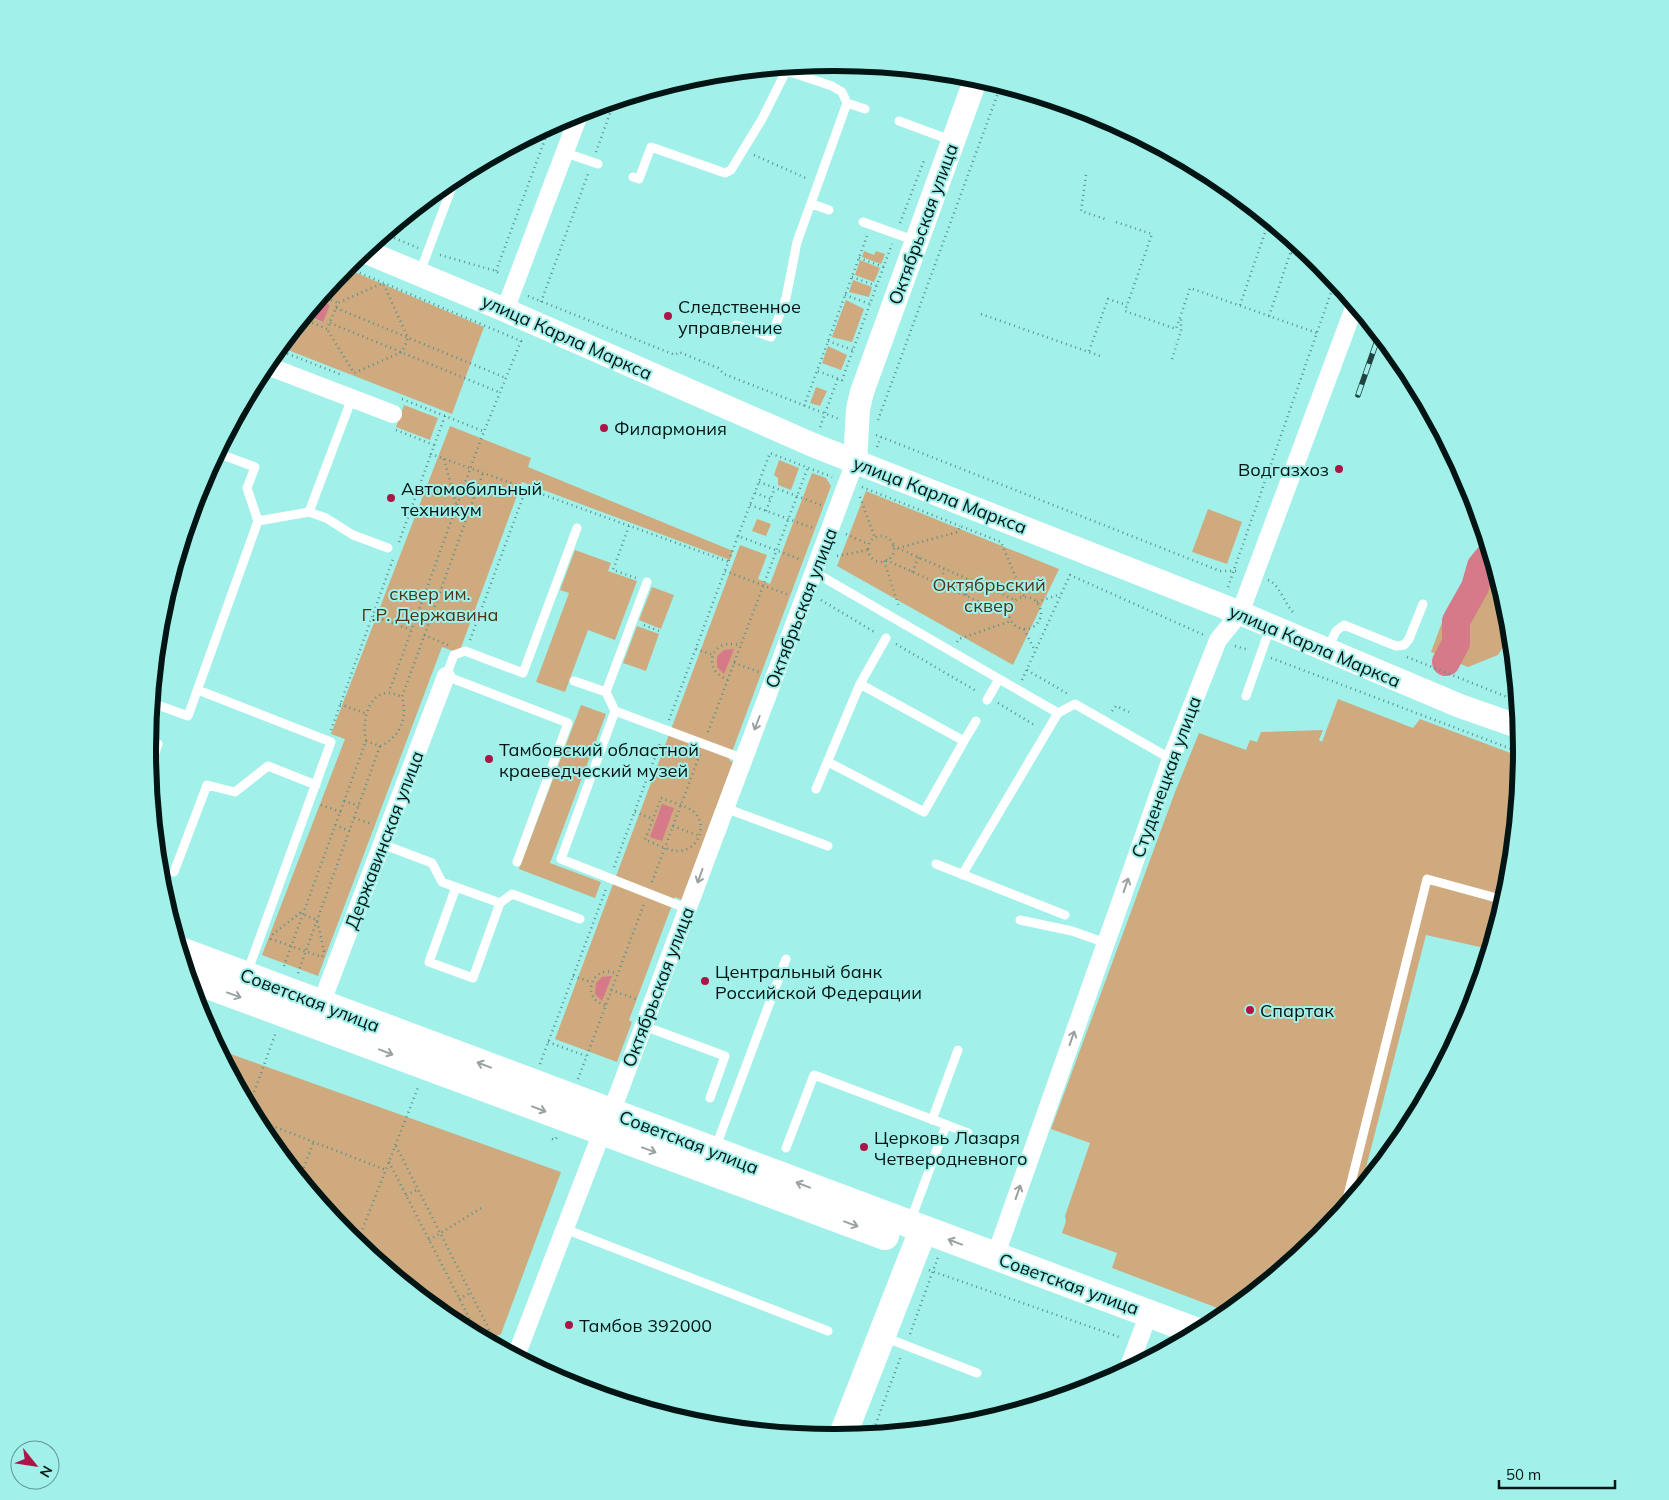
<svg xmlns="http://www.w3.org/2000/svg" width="1669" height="1500" font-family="Mulish,sans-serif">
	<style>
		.green { fill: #cfaa7f }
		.water { fill: #d67989 }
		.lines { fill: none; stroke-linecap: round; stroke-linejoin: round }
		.river { stroke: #d67989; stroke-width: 28 }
		.path { stroke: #598f8b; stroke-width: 2.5; stroke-dasharray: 1 4; stroke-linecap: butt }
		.service { stroke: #fff; stroke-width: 9 }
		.minor { stroke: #fff; stroke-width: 18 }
		.secondary { stroke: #fff; stroke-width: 24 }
		.primary { stroke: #fff; stroke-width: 28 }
		.rail-casing { stroke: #214340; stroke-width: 5.5 }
		.rail { stroke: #a1f0ea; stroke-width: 4; stroke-dasharray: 11; stroke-linecap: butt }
		.oneway { stroke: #99a1a1 }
		.poi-dot { fill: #ab1646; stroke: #a1f0ea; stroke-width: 2 }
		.labels { text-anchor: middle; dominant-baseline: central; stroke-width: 4; stroke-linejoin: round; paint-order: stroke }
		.street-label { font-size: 18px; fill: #001514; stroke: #a1f0ea }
		.poi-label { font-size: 18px; fill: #001514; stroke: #a1f0ea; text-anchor: start }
		.park-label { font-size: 18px; fill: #4f3616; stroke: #a1f0ea }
		.rim { fill: none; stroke: #001514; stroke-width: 6 }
	</style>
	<rect width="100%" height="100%" fill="#a1f0ea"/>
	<!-- green -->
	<path class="green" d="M864 251 874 255 876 251 885 254 881 264 862 257Z
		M860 260 880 268 874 282 855 275Z
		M345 268 484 327 452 414 280 347 306 315 322 322 330 305 319 300Z
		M853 280 872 287 869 297 849 292Z
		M846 300 864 309 852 342 832 337Z
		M828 346 847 355 841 370 822 363Z
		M816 387 827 391 820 406 810 403Z
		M404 405 438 418 430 440 396 427Z
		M450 426 531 458 528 467 733 551 730 560 522 482 459 653 442 647 318 976 262 955 345 739 331 734Z
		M779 460 799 468 791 490 778 485V478L774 475Z
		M812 473 826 478 831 486 729 760 733 762 682 900 675 897 629 1020 632 1022 617 1062 555 1039 740 545 767 555 758 579 770 584Z
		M866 491 1059 569 1013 665 837 566Z
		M1208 509 1242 522 1227 564 1192 552Z
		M757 519 771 524 766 536 752 531Z
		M1486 542 1509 616 1511 634 1498 655 1468 667 1431 652 1447 609Z
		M575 550 611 563 608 571 637 581 615 640 588 630 565 692 536 682 569 593 560 590Z
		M652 587 674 595 661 629 639 620Z
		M637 626 659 634 646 671 623 663Z
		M1338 699 1413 728 1420 719 1521 757 1509 884 1489 949 1426 935 1361 1187 1320 1236 1228 1312 1112 1268 1117 1253 1062 1233 1066 1221 1065 1216 1090 1143 1051 1129 1175 792 1199 733 1246 750 1250 740 1257 742 1261 732 1323 730 1319 740 1322 742Z
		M581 705 606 714 550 863 601 882 595 898 519 869Z
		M225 1052 561 1172 501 1334 487 1340 452 1321 348 1236 263 1132 223 1057Z"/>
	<!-- water -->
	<path class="water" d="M319 300 330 305 323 322 306 315Z
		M734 649 724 674 717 667V656L724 650Z
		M662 804 674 808 662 841 650 837Z
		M612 976 602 1001 595 994 596 983 602 977Z"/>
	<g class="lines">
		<!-- river -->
		<path class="river" d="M1446 662 1456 643V621L1475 587 1481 566 1490 555"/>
		<!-- path -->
		<path class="path" d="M596 152 614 102
			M754 155 808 179
			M1086 175 1081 211 1108 220
			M1116 222 1152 234 1125 311 1176 329 1190 288 1317 333
			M900 223 925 158
			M385 234 418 248
			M867 236 817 371 842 380 892 244
			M1291 253 1320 264
			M440 255 496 271 500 275
			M859 258 884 267
			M346 267 521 341 481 439 389 692
			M496 271 550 126
			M852 277 877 286
			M845 295 870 304
			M322 296 338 303
			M528 296 675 355 679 352 718 368 724 374 839 419
			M541 302 588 174
			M1240 305 1269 221
			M336 308 506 378
			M981 314 1100 356
			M1269 316 1294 242
			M303 319 327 329 338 303 383 283 408 338 402 352 354 373 327 329
			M330 323 501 393
			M828 341 853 350
			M278 350 342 375
			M1089 351 1108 299 1127 305
			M1172 359 1181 331V317
			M402 399 483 431
			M804 406 817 371
			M445 416 431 454 729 562
			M878 420 1001 85
			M820 427 838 378
			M396 430 434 445
			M876 435 1220 571H1240
			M877 447 881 437
			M444 459 456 504
			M759 482 821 505
			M862 487 960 526
			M755 493 771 499
			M860 497 875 538
			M750 505 813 528
			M766 511 775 488
			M629 526 613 570 636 578
			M846 534 868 544
			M738 536 770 453 832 477
			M868 549a13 13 0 1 1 26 0a13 13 0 1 1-26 0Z
			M399 542 431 454
			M893 546 1015 600
			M898 548 958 532 960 526 1001 542 1024 597
			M837 556 868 550
			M886 560 1009 615
			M884 561 899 607
			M725 571 789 595
			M912 572 919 557
			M1268 580C1281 585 1284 605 1295 614
			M939 583 945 569
			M1228 587 1335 281
			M966 595 972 581
			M1009 613a16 16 0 1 1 32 0a16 16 0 1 1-32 0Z
			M821 600 876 633
			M1037 602 1061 594
			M373 616 411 630
			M644 625 659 631
			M1024 629 1035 651
			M424 635 448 645
			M470 640 526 489
			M957 642 959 639 1011 621
			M896 644 978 692
			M1235 646 1249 650
			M696 649 713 655
			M1407 657 1517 701
			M1271 658 1522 753
			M734 663 759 672
			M1027 670 1068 694
			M728 680C699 669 713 635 741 646
			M1022 680 1070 575 1204 635
			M998 703 1036 726
			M340 704 367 714
			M1112 711 1116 706 1129 712
			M669 720 738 536 802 560
			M331 730 393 559
			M708 732 808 467
			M366 741 380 746C400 738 408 718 402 697L483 473
			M661 798C671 802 685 805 693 811 709 825 698 851 678 851 668 851 655 843 645 840Z
			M344 801 359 806
			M321 805 341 812
			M635 812 653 819
			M354 818 372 824
			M335 825 350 831
			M673 826 697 835
			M614 867 661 741
			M652 882 700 754
			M300 913 317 920 324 951 322 957 271 939 273 934Z
			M284 966 366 741C362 726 366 696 386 693 391 692 397 695 402 697
			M298 973 380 746
			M573 976 591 982
			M611 990 636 999
			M605 1005C579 998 593 962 617 974
			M548 1042 586 1056
			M540 1064 606 889
			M578 1079 644 904
			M249 1106 276 1032
			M257 1120 386 1170
			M552 1139 555 1140 557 1137
			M396 1146 494 1339 490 1342
			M389 1162 478 1335
			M300 1177 314 1141
			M406 1195 417 1190
			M429 1240 483 1207
			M357 1243 419 1085
			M929 1270 1122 1338
			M459 1299 470 1293
			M1214 1316 1220 1319
			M910 1334 938 1257
			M494 1339 497 1346
			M1153 1348 1161 1351
			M872 1434 901 1356"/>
		<!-- service -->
		<path class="service" d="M847 103 865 109
			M899 121 953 141
			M566 153 598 164
			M633 177 639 179 651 147 725 173 731 170 762 119 786 71
			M812 204 829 210
			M863 222 916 241
			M420 272 456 176
			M736 325 771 337 786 298 797 242 847 103 842 92 832 86 778 68
			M352 398 309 512 326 518 353 535 388 548
			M258 521 309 512
			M814 572 1058 713
			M1328 648 1336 631 1344 625 1396 646 1404 645 1409 639 1423 604
			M574 681 606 692 647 582
			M198 690 331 742 247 973
			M606 692 615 711 744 759
			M1246 696 1270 628
			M987 700 999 679
			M152 703 188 716 258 521 247 488 255 467 217 453
			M615 711 561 859 688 909
			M148 740 158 744 149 770
			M964 741 976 721
			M828 762 924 812 964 741 860 684
			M816 789 860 684 886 638
			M725 808 828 846
			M382 844 432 863 442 882 500 903 473 978 429 962 456 887
			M517 862 568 723 446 676 454 655 465 651 523 673 577 528
			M936 864 1065 915
			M174 872 207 785 235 792 268 766 316 785
			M962 875 1058 713 1075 704 1171 759
			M500 903 512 894 580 919
			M1020 920 1072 931 1106 943
			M644 1026 725 1056 710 1098
			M932 1120 958 1050
			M786 1148 814 1075 968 1133
			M715 1149 786 959
			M1345 1207 1427 879 1504 900
			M910 1222 946 1125
			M565 1229 828 1331
			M884 1337 977 1373"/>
		<!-- minor -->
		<path class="minor" d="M505 310 580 112
			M265 365 393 414
			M321 1004 446 676
			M608 1121 855 462
			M995 1257 1171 759 1218 640 1240 613 1355 305
			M516 1356 597 1145
			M1128 1369 1143 1329"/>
		<!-- secondary -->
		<path class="secondary" d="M364 251 505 310 813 445 1240 613 1460 706 1520 727
			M855 462 858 409 862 392 976 78"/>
		<!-- primary -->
		<path class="primary" d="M181 951 1198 1332
			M189 978 885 1236
			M842 1437 923 1230"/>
		<!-- rail casing -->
		<g class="rail-casing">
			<path id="rail" d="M1358 395 1379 335"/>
		</g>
		<!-- rail -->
		<use href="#rail" class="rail"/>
	</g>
	<!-- one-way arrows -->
	<defs><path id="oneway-shaft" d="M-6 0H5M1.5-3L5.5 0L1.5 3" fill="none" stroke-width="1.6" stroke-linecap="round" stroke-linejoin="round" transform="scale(1.25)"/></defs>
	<g class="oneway">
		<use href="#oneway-shaft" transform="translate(757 723) rotate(111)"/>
		<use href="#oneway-shaft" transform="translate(700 876) rotate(110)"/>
		<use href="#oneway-shaft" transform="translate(1126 885) rotate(-71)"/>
		<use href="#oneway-shaft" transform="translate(234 995) rotate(20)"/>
		<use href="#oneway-shaft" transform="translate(1072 1038) rotate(-71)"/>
		<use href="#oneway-shaft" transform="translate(386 1052) rotate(21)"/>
		<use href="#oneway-shaft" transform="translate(484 1065) rotate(-159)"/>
		<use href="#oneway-shaft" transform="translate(539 1109) rotate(21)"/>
		<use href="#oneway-shaft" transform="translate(649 1150) rotate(20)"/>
		<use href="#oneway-shaft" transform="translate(803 1185) rotate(-159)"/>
		<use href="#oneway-shaft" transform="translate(1018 1192) rotate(-71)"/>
		<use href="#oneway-shaft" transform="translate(851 1224) rotate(20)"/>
		<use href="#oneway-shaft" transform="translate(955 1242) rotate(-159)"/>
	</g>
	<!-- markers -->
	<g class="poi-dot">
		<circle cx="668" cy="316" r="5"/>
		<circle cx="604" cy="428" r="5"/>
		<circle cx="1339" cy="469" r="5"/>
		<circle cx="391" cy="498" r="5"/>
		<circle cx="489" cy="759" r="5"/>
		<circle cx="705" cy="981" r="5"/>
		<circle cx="1250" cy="1010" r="5"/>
		<circle cx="864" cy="1147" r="5"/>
		<circle cx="569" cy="1325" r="5"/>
	</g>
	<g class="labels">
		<!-- street labels -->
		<g class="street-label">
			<text transform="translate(923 224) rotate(-70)">Октябрьская улица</text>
			<text transform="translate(567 337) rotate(24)">улица Карла Маркса</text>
			<text transform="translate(940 495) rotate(21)">улица Карла Маркса</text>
			<text transform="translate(801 608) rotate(-69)">Октябрьская улица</text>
			<text transform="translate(1315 646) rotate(23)">улица Карла Маркса</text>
			<text transform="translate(1166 777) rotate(-70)">Студенецкая улица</text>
			<text transform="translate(384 840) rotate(-69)">Державинская улица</text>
			<text transform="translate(658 987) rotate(-69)">Октябрьская улица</text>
			<text transform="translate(310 1000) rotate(21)">Советская улица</text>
			<text transform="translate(689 1142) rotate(21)">Советская улица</text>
			<text transform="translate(1069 1284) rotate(20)">Советская улица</text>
		</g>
		<!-- poi labels -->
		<g class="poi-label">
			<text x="678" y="306">Следственное<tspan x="678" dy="21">управление</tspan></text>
			<text x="614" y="428">Филармония</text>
			<text x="1329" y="469" text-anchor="end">Водгазхоз</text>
			<text x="401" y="488">Автомобильный<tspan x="401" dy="21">техникум</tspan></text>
			<text x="499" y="749">Тамбовский областной<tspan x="499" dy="21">краеведческий музей</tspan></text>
			<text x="715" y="971">Центральный банк<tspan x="715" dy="21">Российской Федерации</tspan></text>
			<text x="1260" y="1010">Спартак</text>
			<text x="874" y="1137">Церковь Лазаря<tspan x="874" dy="21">Четверодневного</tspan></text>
			<text x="579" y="1325">Тамбов 392000</text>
		</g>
		<!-- park labels -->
		<g class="park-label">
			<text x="989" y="584">Октябрьский<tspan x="989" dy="21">сквер</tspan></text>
			<text x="430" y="593">сквер им.<tspan x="430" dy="21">Г.Р. Державина</tspan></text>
		</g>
	</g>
	<!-- crop -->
	<path d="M0 0H1669V1500H0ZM834 71H835A678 678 0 0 1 1513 749V751A678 678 0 0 1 835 1429H834A678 678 0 0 1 156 751V749A678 678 0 0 1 834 71Z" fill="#a1f0ea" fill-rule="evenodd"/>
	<path class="rim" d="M834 71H835A678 678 0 0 1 1513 749V751A678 678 0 0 1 835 1429H834A678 678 0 0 1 156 751V749A678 678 0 0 1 834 71Z"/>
	<!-- north arrow -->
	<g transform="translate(35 1465) rotate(120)"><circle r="24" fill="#a1f0ea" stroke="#619894"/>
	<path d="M0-4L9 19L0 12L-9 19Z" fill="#ab1646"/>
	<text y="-8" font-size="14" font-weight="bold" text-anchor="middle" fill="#001514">N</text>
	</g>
	<!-- scale -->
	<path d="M1499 1480v8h116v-8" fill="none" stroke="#001514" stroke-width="2.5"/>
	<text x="1506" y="1480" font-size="15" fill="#001514" stroke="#a1f0ea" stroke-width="4" paint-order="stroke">50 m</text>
</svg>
